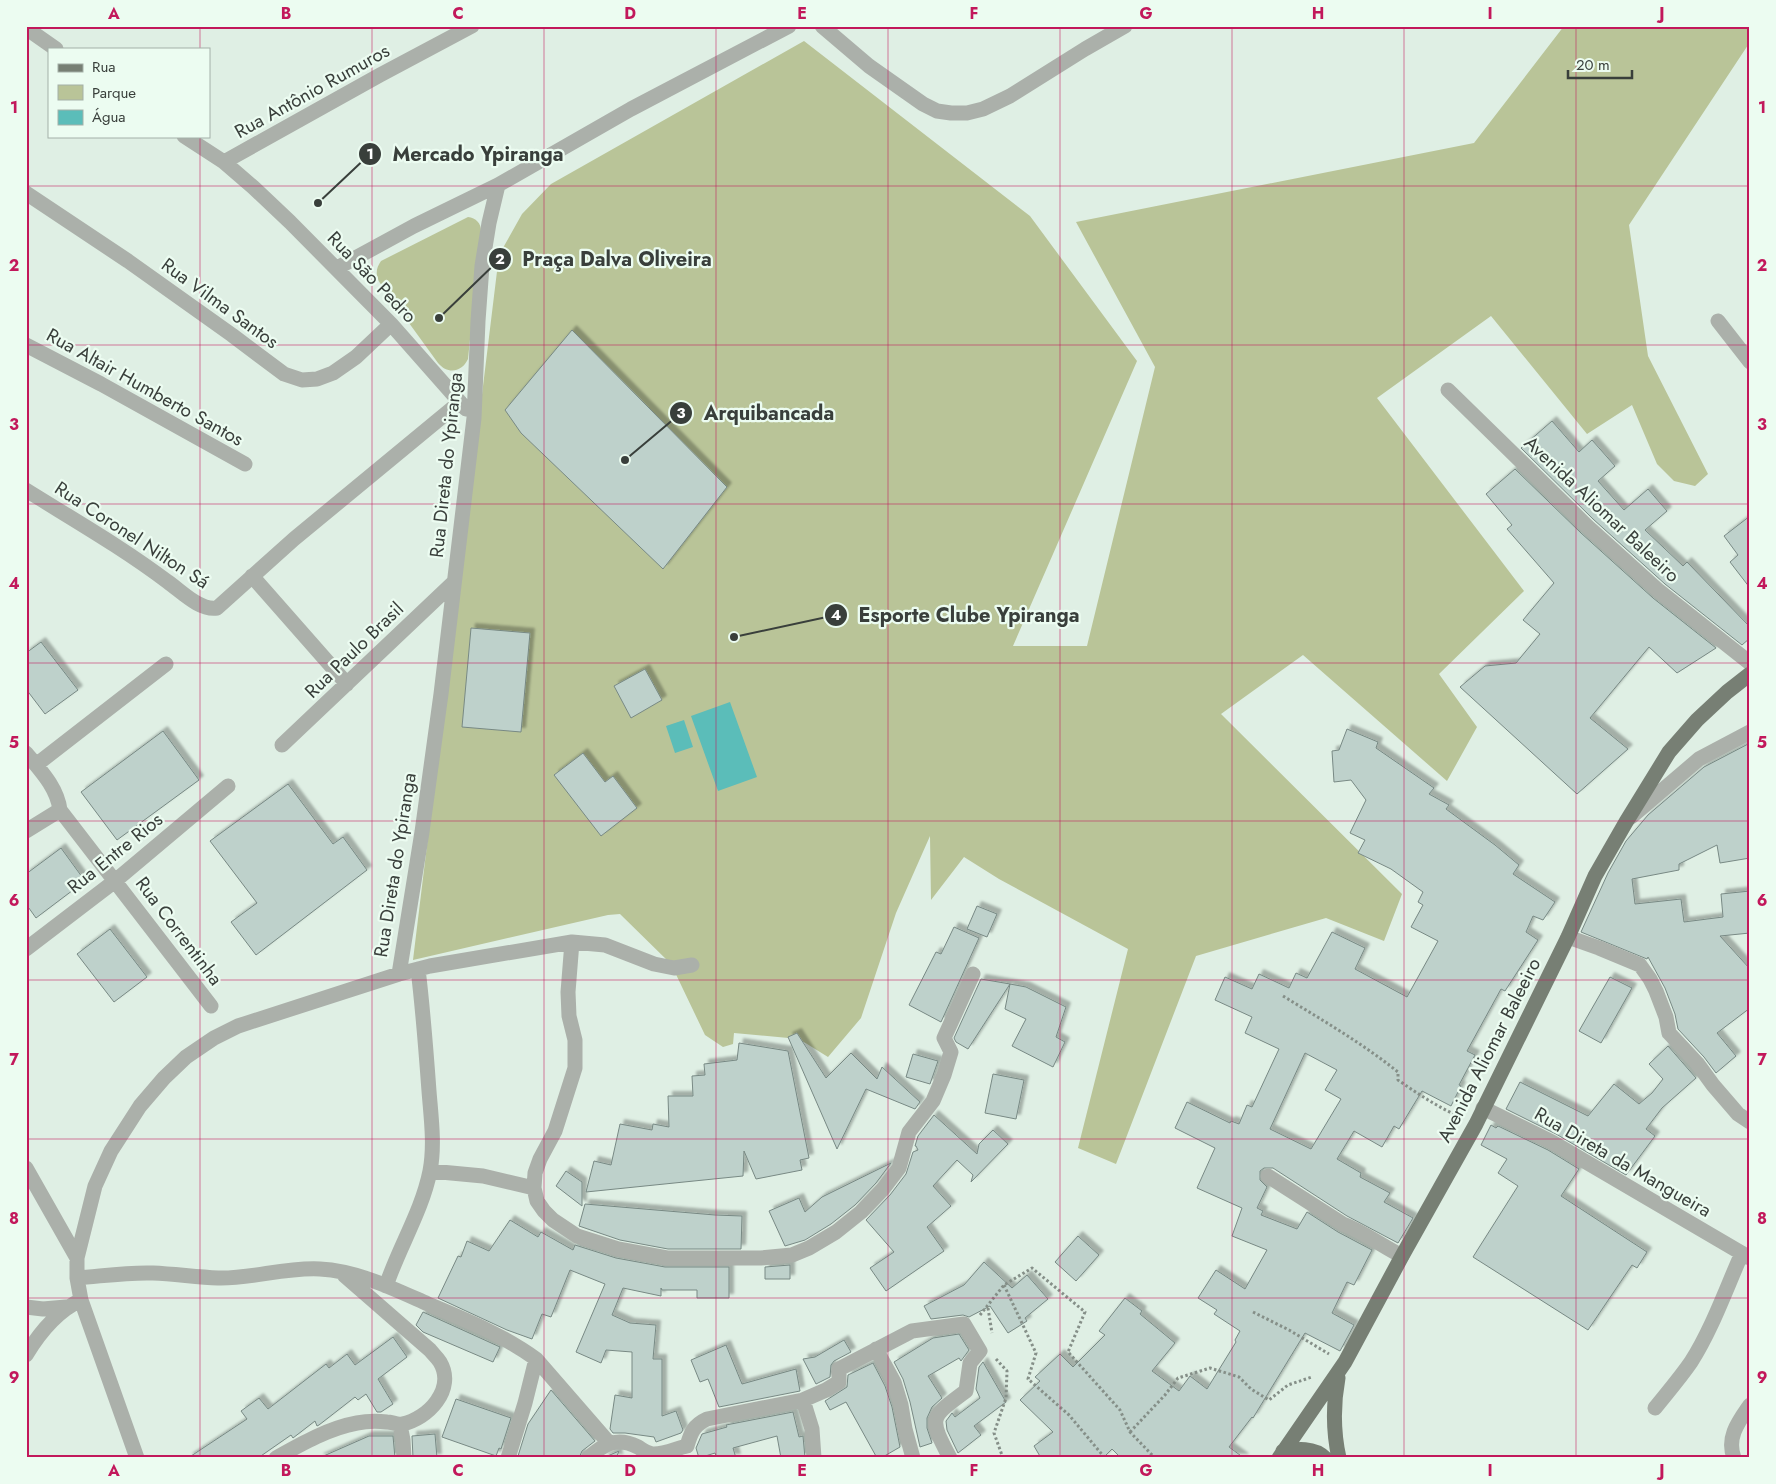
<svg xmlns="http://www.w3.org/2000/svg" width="1776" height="1484" font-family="Jost,sans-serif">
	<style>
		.green { fill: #b9c498 }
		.water { fill: #5bbdb9 }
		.building { fill: #bed1cb; stroke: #788984; fill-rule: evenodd; filter: url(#shadow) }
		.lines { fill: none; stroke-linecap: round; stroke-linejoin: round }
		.path { stroke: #858f88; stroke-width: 3; stroke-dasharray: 2.5 2.5; stroke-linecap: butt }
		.minor { stroke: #abb0aa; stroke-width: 15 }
		.major { stroke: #777f74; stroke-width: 15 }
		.grid { fill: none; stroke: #c2185b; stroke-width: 1; stroke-opacity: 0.55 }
		.labels { text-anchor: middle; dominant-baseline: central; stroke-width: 4.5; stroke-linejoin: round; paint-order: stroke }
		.street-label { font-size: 19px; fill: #393f3b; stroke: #ecfcf1 }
		.leader { fill: none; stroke: #393f3b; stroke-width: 2 }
		.callout-dot { fill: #393f3b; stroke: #ecfcf1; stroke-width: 2 }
		.mark-label { font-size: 15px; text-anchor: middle; font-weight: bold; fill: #fff }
		.callout-label { font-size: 20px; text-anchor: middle; font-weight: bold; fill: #393f3b; stroke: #ecfcf1; stroke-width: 4.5; stroke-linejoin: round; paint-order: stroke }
		.neatline { fill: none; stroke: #c2185b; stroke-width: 2 }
		.grid-label { font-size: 16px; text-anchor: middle; font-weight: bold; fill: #c2185b }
	</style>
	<defs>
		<filter id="shadow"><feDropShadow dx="4.5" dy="-4.5" stdDeviation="1" flood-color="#0004"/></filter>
	</defs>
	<rect width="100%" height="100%" fill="#dfefe4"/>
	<!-- green -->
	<path class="green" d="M1564 26H1750V42L1629 225 1648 356 1708 474 1695 486 1674 481 1657 464 1632 405 1587 434 1491 316 1377 398 1524 591 1439 674 1477 727 1447 781 1303 655 1221 714 1402 894 1384 941 1326 918 1196 956 1116 1164 1078 1148 1128 949 999 879 964 857 931 900 930 836 896 913 861 1018 828 1057 799 1039 734 1033 733 1044 723 1047 705 1035 671 964 620 914 608 915 413 960 499 255 522 214 551 184 804 41 1030 216 1137 361 1013 646H1087L1155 367 1076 222 1474 143Z
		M468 217C476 218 481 223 481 231L468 359C462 372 448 375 438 363L380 283C375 275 376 268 381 261Z"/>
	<!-- water -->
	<path class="water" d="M730 702 757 777 718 791 691 716Z
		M684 720 693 747 675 753 666 726Z"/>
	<!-- building -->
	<path class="building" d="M572 330 727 487 663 569 521 433 505 410Z
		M1552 421 1579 452 1592 440 1615 466 1598 481 1624 510 1648 489 1667 511 1645 530 1683 566 1687 562 1750 627V638L1742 645 1665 584 1593 519 1521 448Z
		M1515 469 1581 533 1653 598 1716 648 1677 673 1649 647 1590 718 1628 749 1577 794 1460 687 1485 666 1516 663 1540 634 1523 620 1554 583 1507 529 1512 525 1486 494Z
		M1750 516V588L1730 562 1738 555 1724 536Z
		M471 628 530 633 521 732 462 727Z
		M41 642 78 690 45 714 26 689V653Z
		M645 669 662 700 631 718 614 686Z
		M1347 729 1378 742 1376 748 1434 788 1429 794 1449 805 1446 809 1495 845 1519 865 1513 874 1555 902 1543 920 1533 916 1526 932 1538 940 1505 991 1501 989 1467 1051 1475 1055 1459 1085 1461 1086 1451 1106 1422 1091 1399 1129 1394 1126 1382 1147 1354 1131 1337 1159 1361 1173 1360 1177 1390 1193 1384 1202 1413 1218 1398 1243 1347 1216 1273 1168H1264L1260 1171V1180L1267 1187 1257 1208 1263 1211 1261 1215 1297 1229 1307 1212 1338 1232 1372 1250 1354 1285 1347 1282 1332 1313 1354 1325 1340 1351 1305 1333 1253 1418 1252 1417 1229 1447 1244 1458H1121L1112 1449 1103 1458H1041L1034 1446 1053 1432 1020 1400 1040 1381 1035 1377 1060 1354 1073 1367 1105 1335 1099 1331 1125 1298 1142 1311 1140 1314 1175 1343 1152 1371 1179 1391 1190 1376 1207 1389 1236 1342 1235 1340 1240 1331 1214 1314 1217 1310 1198 1298 1216 1270 1245 1289 1267 1250 1232 1236 1242 1208 1197 1188 1215 1148 1175 1128 1187 1102 1230 1123 1231 1121 1239 1124 1247 1105 1252 1107 1279 1049 1245 1033 1252 1017 1215 1000 1225 977 1252 989 1259 974 1289 988 1296 973 1307 978 1332 932 1365 948 1355 969 1407 997 1438 941 1411 927 1423 905 1418 902 1423 892 1391 869 1358 853 1365 840 1350 833 1366 800 1351 780 1334 782 1332 751 1339 750ZM1305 1053 1337 1070 1325 1090 1341 1099 1311 1149 1270 1129Z
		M163 731 199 780 117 840 81 792Z
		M1750 743V858L1720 863 1717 845 1679 864V870L1632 879 1635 904 1681 899 1684 922 1723 917 1721 894 1750 891V933L1720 936 1750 969V1008L1717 1033 1736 1056 1716 1073 1704 1057 1678 1029 1675 1014 1665 988 1648 957 1647 959 1581 932 1608 873 1626 841 1648 815 1704 767Z
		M583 753 605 782 613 776 637 808 601 836 554 775Z
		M288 784 333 844 343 837 367 870 256 955 231 922 257 903 210 841Z
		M61 848 85 881 36 918 26 904V874Z
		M977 906 997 914 987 937 967 929Z
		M954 927 979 938 941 1022 909 1005 936 952 941 954Z
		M110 929 147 977 114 1002 77 954Z
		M1610 977 1632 988 1601 1043 1579 1031Z
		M981 979 1010 984 968 1049 956 1042 954 1038Z
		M1010 984 1026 987 1066 1007 1056 1037 1065 1042 1053 1067 1012 1046 1026 1019 1005 1009Z
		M797 1033 826 1078 851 1053 877 1079 882 1067 920 1102 915 1109 866 1089 837 1149 788 1037Z
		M739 1043 788 1051 809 1158 800 1160 802 1170 756 1179 744 1151 743 1176 586 1192 594 1161 611 1165 620 1124 652 1130 653 1124 669 1127 668 1096H693L692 1076 705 1075 704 1064 737 1060Z
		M1668 1046 1696 1078 1662 1108 1646 1129 1655 1136 1626 1175 1556 1134 1506 1109 1520 1082 1588 1116 1614 1084 1639 1104 1652 1093 1663 1079 1649 1064Z
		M913 1054 938 1061 930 1084 906 1077Z
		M993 1074 1024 1080 1016 1119 985 1113Z
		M934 1115 977 1154 979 1144 993 1130 1008 1144 971 1182 973 1175 957 1160 933 1186 951 1206 927 1227 944 1251 886 1291 870 1268 894 1252 866 1220 890 1195 906 1174 913 1152 918 1150 916 1146H915L918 1136Z
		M1491 1125 1496 1128 1498 1126 1548 1150 1579 1169 1561 1196 1647 1252 1637 1268 1632 1265 1588 1330 1473 1257 1518 1186 1498 1173 1507 1159 1481 1145Z
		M891 1163 876 1183 855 1205 831 1224 805 1240 785 1246 769 1211 799 1198 805 1212 822 1197Z
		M566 1171 582 1182V1206L556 1186Z
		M585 1204 715 1215 742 1216 741 1249H668L620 1240 579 1226Z
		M510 1220 538 1237 541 1232 573 1250 575 1245 616 1258 665 1267H729V1298H697V1290H662L661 1288V1296L623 1288 612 1315 630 1323 656 1325 653 1359H662V1416L676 1411 683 1430 681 1433 656 1442 654 1437 625 1433H613L610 1429 615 1395 632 1398V1352L606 1350 601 1363 576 1352 605 1284 570 1270 551 1317 542 1314 532 1339 507 1330 438 1298 458 1256 461 1257 467 1241 489 1251Z
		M1078 1236 1099 1255 1076 1281 1055 1262Z
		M984 1262 1012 1288 1027 1275 1048 1299 1025 1318 1027 1321 1008 1333 990 1306 969 1317 963 1315 931 1319 924 1306 964 1285Z
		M790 1265V1279H765V1267Z
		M423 1312 500 1347 493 1362 423 1332 416 1325Z
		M959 1334 969 1350 961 1361 959 1358 928 1376 942 1398 932 1407 927 1418V1428L932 1443 920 1447 910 1402 903 1379 894 1362 933 1338Z
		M393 1337 407 1357 378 1379 393 1404 381 1412H377L366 1394 358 1400 355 1397 319 1425 317 1426 315 1421 293 1438 291 1435 258 1458H188L247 1419 241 1411 259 1398 268 1409 326 1364 329 1368 347 1354 355 1365Z
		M844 1340 851 1352 834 1361 831 1365 830 1377 816 1384 803 1359 815 1357Z
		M726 1345 742 1384 796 1369 800 1391 719 1407 708 1379 700 1382 691 1360Z
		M983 1362 1006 1402 974 1426 981 1435 958 1453 947 1430 946 1421 952 1413 955 1417 980 1398 976 1389 979 1367Z
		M873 1363 885 1386 892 1407 900 1447 881 1458H877L846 1402 830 1410 825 1401 847 1387 848 1375Z
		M551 1390 595 1441 582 1451 579 1458H523L518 1456 528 1424Z
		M456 1399 511 1418 501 1449 499 1448 496 1456 442 1437Z
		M793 1412 799 1437 803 1436 805 1458H781L777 1436 733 1448 736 1458H717L715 1453 699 1458 696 1448 702 1434 727 1427 726 1425Z
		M435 1434 437 1458H413L412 1436Z
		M369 1436H393L395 1458H319Z
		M619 1451 617 1456 619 1458H603Z"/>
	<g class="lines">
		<!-- path -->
		<path class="path" d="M1283 996C1322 1020 1362 1043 1398 1072V1080C1418 1094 1438 1107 1460 1117
			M1004 1285 1036 1353 1028 1379 1069 1415 1105 1458
			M988 1308 992 1333
			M1253 1312 1289 1330 1329 1354
			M980 1315 1004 1285 1032 1268 1085 1312 1068 1352 1120 1410 1130 1432 1155 1458
			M996 1359 1007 1371 1006 1398 994 1433 1003 1458
			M1130 1432 1165 1395 1178 1378 1210 1368 1239 1377 1251 1389 1269 1400 1288 1385 1312 1377"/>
		<!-- minor -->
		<path class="minor" d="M822 26 869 66 923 104 937 111 951 113H967L983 109 1010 96 1085 49 1125 26
			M26 28 56 49
			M184 136 224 162 253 187 290 222 391 324 466 409
			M224 162 380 75 472 26
			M26 193 128 261 232 335 284 374 302 380 317 379 333 373 356 357 391 324
			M337 268 414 226 498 185 631 109 789 26
			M1718 321 1750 362
			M26 345 101 384 245 464
			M1448 390 1587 526 1659 591 1750 663
			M26 490C74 520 123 548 168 582 181 591 200 611 217 608L294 539 460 402
			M252 576 347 684
			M282 745 453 583
			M26 753C40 770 57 787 60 810L211 1006
			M36 765 166 664
			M1631 817 1699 759 1750 732
			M26 831 60 810
			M1568 937 1599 948 1640 965 1650 979 1656 991 1666 1017 1669 1033 1697 1063 1713 1085 1738 1114 1750 1122
			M572 942 568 992 569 1016 575 1040V1068L555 1131 540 1159 535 1173 534 1188 537 1201 544 1211 553 1220 577 1236 618 1249 667 1258H761L792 1255 809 1248 836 1232 861 1212 883 1189 899 1168 909 1132 933 1101 944 1075 951 1052 944 1038 973 974
			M26 949 115 881 228 786
			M399 974 422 832 441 694 474 418 478 321 482 266 489 223 498 185
			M1483 1108 1552 1142 1750 1258
			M26 1168 77 1258
			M430 1171 483 1176 534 1188
			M1268 1176 1343 1224C1364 1232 1382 1246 1402 1256
			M77 1278C103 1276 128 1272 153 1273 175 1274 196 1277 218 1278 252 1279 285 1267 320 1269 358 1271 394 1289 428 1304 466 1320 503 1335 536 1359L609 1443
			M386 1286C399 1247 422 1211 430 1171 435 1145 431 1117 429 1091 426 1050 423 1010 418 969
			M26 1307 43 1309 66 1307
			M876 1349 894 1382 901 1405 905 1429 913 1458
			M26 1355C40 1332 57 1311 81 1300
			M803 1400 812 1429 814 1458
			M1655 1408C1667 1393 1680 1378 1691 1362 1712 1329 1726 1289 1742 1253
			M400 1425 403 1440 404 1458
			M137 1458 81 1300 77 1278V1258L95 1186 111 1151 140 1106 164 1078 186 1057 214 1038 238 1026 399 974 430 966 572 942 605 945 654 964 674 968 692 965
			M276 1458C301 1444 329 1428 357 1423 367 1421 377 1421 387 1422 392 1422 397 1425 402 1424 428 1419 456 1389 440 1362 437 1357 433 1354 430 1350L344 1275
			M508 1458 525 1403 536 1359
			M588 1458C604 1444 617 1436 638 1447 643 1450 646 1453 652 1454 663 1455 677 1448 687 1446 691 1432 694 1425 707 1419L803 1400 826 1390 839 1382V1369L912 1331 964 1324 980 1351 970 1363 966 1391C930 1418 928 1416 950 1458
			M1734 1458C1726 1437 1739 1421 1750 1405"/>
		<!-- major -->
		<path class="major" d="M1338 1378C1333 1405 1333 1431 1339 1458
			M1283 1451C1297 1449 1314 1447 1325 1458
			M1279 1458 1345 1362 1402 1256 1476 1124 1568 937 1595 876 1626 822 1669 752 1697 720 1727 692 1750 674"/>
	</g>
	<!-- grid -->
	<path class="grid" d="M200 26V49M372 26V1458M544 26V1458M716 26V1458M888 26V1458M1060 26V1458M1232 26V1458M1404 26V1458M1576 26V1458M200 136V1458M26 186H1750M26 345H1750M26 504H1750M26 663H1750M26 821H1750M26 980H1750M26 1139H1750M26 1298H1750"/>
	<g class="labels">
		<!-- street labels -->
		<g class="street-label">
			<text transform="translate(312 91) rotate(-29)">Rua Antônio Rumuros</text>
			<text transform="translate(372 277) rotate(46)">Rua São Pedro</text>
			<text transform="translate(220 303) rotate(36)">Rua Vilma Santos</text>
			<text transform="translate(145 387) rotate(29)">Rua Altair Humberto Santos</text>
			<text transform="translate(446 465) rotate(-84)">Rua Direta do Ypiranga</text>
			<text transform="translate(1602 509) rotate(43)">Avenida Aliomar Baleeiro</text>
			<text transform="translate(132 535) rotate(33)">Rua Coronel Nilton Sá</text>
			<text transform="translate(354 650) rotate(-44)">Rua Paulo Brasil</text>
			<text transform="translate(115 853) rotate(-39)">Rua Entre Rios</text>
			<text transform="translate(395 865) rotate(-81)">Rua Direta do Ypiranga</text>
			<text transform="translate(179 931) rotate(53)">Rua Correntinha</text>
			<text transform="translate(1489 1050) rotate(-63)">Avenida Aliomar Baleeiro</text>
			<text transform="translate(1623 1162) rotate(30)">Rua Direta da Mangueira</text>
		</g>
	</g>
	<!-- callouts -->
	<path class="leader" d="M318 203L370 154M439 318L500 259M625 460L681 413M734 637L836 615"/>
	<g class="callout-dot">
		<circle cx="318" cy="203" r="5"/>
		<circle cx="439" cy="318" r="5"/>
		<circle cx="625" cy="460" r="5"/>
		<circle cx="734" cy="637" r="5"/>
		<circle cx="370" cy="154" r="12"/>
		<circle cx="500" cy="259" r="12"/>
		<circle cx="681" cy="413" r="12"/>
		<circle cx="836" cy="615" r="12"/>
	</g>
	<g class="mark-label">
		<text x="370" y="159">1</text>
		<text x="500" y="264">2</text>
		<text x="681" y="418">3</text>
		<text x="836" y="620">4</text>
	</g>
	<g class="callout-label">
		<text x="478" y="161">Mercado Ypiranga</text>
		<text x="617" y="266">Praça Dalva Oliveira</text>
		<text x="769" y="420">Arquibancada</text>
		<text x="969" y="622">Esporte Clube Ypiranga</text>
	</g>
	<!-- border -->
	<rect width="1776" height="1484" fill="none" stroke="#ecfcf1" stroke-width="55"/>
	<!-- legend -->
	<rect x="48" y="48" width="162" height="90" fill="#ecfcf1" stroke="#a4b0a8"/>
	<rect x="58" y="64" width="25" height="8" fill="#777f74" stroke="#a4b0a8"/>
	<text x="92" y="72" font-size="15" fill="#393f3b">Rua</text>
	<rect x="58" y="85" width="25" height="15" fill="#b9c498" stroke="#a4b0a8"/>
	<text x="92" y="98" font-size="15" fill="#393f3b">Parque</text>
	<rect x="58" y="110" width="25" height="15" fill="#5bbdb9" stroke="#a4b0a8"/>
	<text x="92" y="122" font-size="15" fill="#393f3b">Água</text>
	<!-- scale -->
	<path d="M1568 70v8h64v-8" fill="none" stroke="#393f3b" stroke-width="2.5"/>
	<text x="1576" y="70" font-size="15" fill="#393f3b" stroke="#ecfcf1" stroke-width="4" paint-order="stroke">20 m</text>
	<rect x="28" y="28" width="1720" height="1428" class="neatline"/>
	<g class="grid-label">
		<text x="114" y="19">A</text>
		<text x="286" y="19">B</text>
		<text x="458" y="19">C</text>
		<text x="630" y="19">D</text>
		<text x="802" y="19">E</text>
		<text x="974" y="19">F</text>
		<text x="1146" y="19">G</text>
		<text x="1318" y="19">H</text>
		<text x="1490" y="19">I</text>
		<text x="1662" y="19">J</text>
		<text x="14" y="113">1</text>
		<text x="1762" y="113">1</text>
		<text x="14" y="271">2</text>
		<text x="1762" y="271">2</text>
		<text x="14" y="430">3</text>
		<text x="1762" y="430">3</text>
		<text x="14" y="589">4</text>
		<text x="1762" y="589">4</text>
		<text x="14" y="748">5</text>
		<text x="1762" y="748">5</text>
		<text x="14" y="906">6</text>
		<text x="1762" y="906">6</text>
		<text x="14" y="1065">7</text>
		<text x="1762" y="1065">7</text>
		<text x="14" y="1224">8</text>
		<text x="1762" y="1224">8</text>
		<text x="14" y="1383">9</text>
		<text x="1762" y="1383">9</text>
		<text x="114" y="1476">A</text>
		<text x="286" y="1476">B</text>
		<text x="458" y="1476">C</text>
		<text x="630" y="1476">D</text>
		<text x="802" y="1476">E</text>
		<text x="974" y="1476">F</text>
		<text x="1146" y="1476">G</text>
		<text x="1318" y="1476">H</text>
		<text x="1490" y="1476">I</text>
		<text x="1662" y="1476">J</text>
	</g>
</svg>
